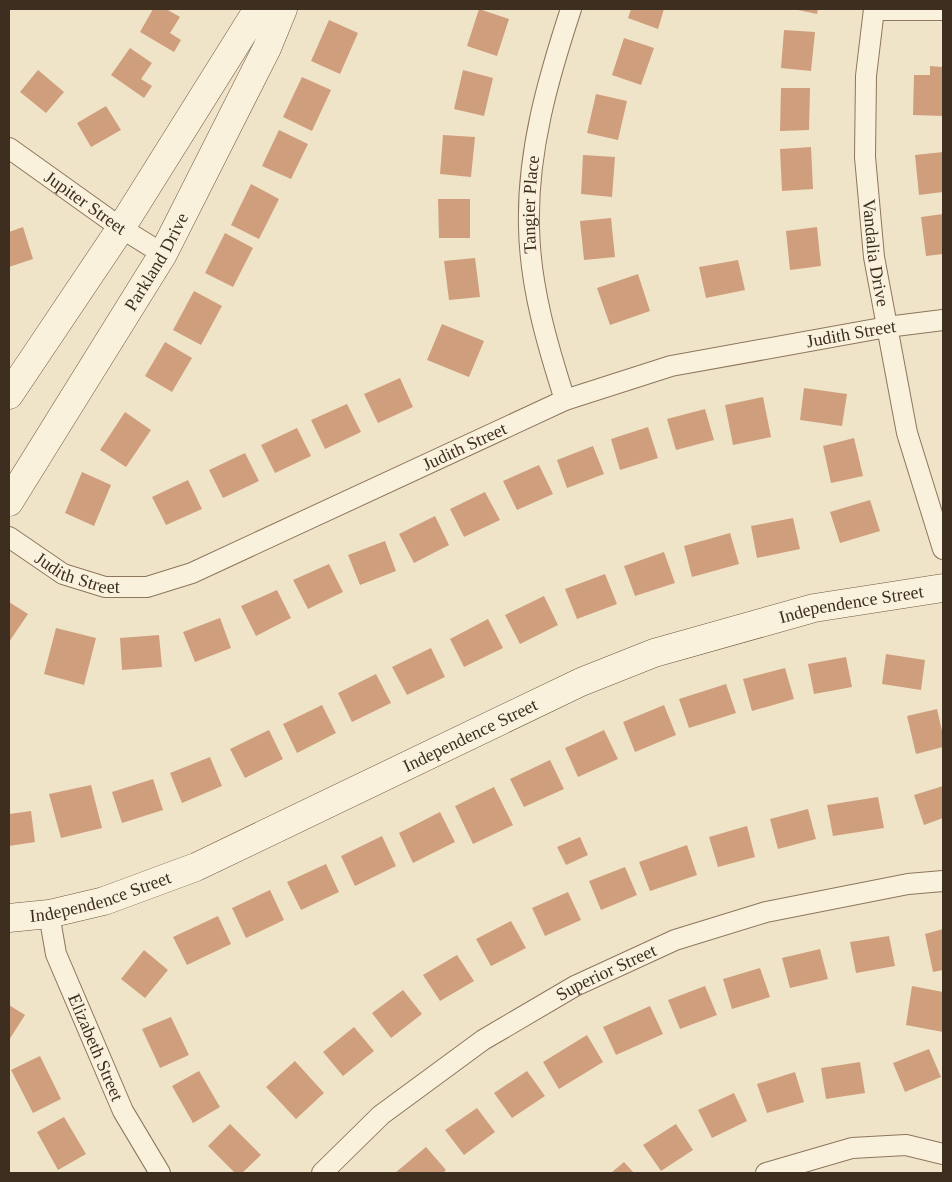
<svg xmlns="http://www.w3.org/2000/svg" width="952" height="1182" font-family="Georgia,serif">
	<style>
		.building { fill: #cf9f7d }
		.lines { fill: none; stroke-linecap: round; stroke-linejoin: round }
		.street-casing { stroke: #8d765c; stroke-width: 22 }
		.secondary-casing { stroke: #6f573f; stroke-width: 29 }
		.street { stroke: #faf1dc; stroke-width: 20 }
		.secondary { stroke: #faf1dc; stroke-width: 28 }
		.labels { text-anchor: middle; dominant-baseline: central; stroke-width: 4; stroke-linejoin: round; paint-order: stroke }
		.street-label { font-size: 18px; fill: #3d2e20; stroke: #f7eed8 }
	</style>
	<rect width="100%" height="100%" fill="#f0e4c8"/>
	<!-- building -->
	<path class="building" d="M153 9H166L180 17 170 33 181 40 174 52 140 32Z
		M479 9 509 19 497 56 467 46Z
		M631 9H664L658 29 628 18Z
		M793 9H818L817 14Z
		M329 20 358 33 340 74 311 61Z
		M784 30 815 32 811 71 781 68Z
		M624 38 654 48 641 85 612 75Z
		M130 48 152 63 141 79 152 86 144 98 111 75Z
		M930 66 943 67V116L913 115 914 75H930Z
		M38 70 64 92 46 113 20 92Z
		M463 70 493 78 484 116 454 109Z
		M302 77 331 90 312 131 283 117Z
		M781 88H810L809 130 780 131Z
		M596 94 627 101 618 140 587 133Z
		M106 106 121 130 91 147 77 123Z
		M279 130 308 144 291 179 262 166Z
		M443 135 475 137 471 177 440 174Z
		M811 147 813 189 782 191 780 149Z
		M943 152V192L919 195 915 155Z
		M583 155 615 157 612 197 581 194Z
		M251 184 279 199 259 239 231 225Z
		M438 199H470V238H439Z
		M943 214V254L926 256 921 217Z
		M611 218 615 257 584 260 580 221Z
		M23 227 33 259 9 267V232Z
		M817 227 821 266 790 270 786 231Z
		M225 233 253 248 233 287 205 273Z
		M475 258 480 297 449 300 444 261Z
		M738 260 745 290 706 298 699 267Z
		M638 274 650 311 610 325 597 288Z
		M194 291 222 306 201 345 173 330Z
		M442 324 484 341 469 377 427 360Z
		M165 342 192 358 172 392 145 376Z
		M400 378 413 407 378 423 364 394Z
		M804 388 847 394 842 426 800 420Z
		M763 397 771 437 733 445 725 405Z
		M347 404 361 432 325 449 311 420Z
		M705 409 714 440 676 450 667 419Z
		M125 412 151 430 126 467 100 450Z
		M648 427 658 458 620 470 611 439Z
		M297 428 311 456 275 473 261 445Z
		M854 438 863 476 831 483 823 446Z
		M593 446 604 474 567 488 557 460Z
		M245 453 259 481 223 498 209 470Z
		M539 465 553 494 517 510 503 481Z
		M82 472 111 485 94 526 65 513Z
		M188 480 202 509 166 525 152 497Z
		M485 492 500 520 464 537 450 509Z
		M870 500 880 531 840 543 830 512Z
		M435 516 449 545 414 563 399 534Z
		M793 518 800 549 757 558 751 526Z
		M730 533 739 564 692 577 684 546Z
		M385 541 396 571 360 585 348 555Z
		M664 552 675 583 635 596 624 566Z
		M329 564 343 592 308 609 293 580Z
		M605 574 617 604 577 619 565 589Z
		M277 590 291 618 256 636 241 606Z
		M544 596 558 625 520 644 505 615Z
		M9 602 28 614 9 642Z
		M220 618 231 648 195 662 183 632Z
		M488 619 503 648 464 667 450 639Z
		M56 628 96 638 84 685 44 674Z
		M159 635 162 667 122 670 120 638Z
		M431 648 445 677 407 695 392 667Z
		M886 654 925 660 921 690 882 684Z
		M846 657 852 687 814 694 808 664Z
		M785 668 794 699 752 711 743 679Z
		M376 674 391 703 352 722 338 693Z
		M726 684 736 713 689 728 679 699Z
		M322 705 336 733 297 753 283 724Z
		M664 705 676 735 635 752 623 722Z
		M937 709 943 735V747L916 754 907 716Z
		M269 730 283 759 245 778 230 749Z
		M604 730 618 759 578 777 565 748Z
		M210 757 222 786 182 803 170 773Z
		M550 760 564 789 524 807 510 779Z
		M153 779 163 810 122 823 112 792Z
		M91 785 102 828 61 838 49 794Z
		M943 786V818L924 825 914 795Z
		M494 787 513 825 473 844 455 806Z
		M878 797 884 828 833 836 827 805Z
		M808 809 816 839 778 849 770 819Z
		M31 811 35 842 9 846V814Z
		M440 812 455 842 413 863 399 833Z
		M747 826 755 857 718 867 709 837Z
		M382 836 396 866 355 886 341 856Z
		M580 837 588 855 566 865 557 847Z
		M687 845 697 875 650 891 639 862Z
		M326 864 339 892 301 910 287 882Z
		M625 867 637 895 601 910 589 881Z
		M270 890 284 920 246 938 232 908Z
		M568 892 581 920 545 936 532 908Z
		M218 916 231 944 187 965 173 937Z
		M511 921 526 948 491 966 476 939Z
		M943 929V970L933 972 925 934Z
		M889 936 895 966 856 973 850 942Z
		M820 949 828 979 790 988 782 958Z
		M144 950 168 970 145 998 121 979Z
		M457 955 474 981 440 1001 423 975Z
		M760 968 770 997 732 1009 723 979Z
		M705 986 717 1015 680 1029 668 1000Z
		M912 986 943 992V1032L906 1025Z
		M403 990 422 1014 391 1038 372 1013Z
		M9 1005 25 1015 9 1040Z
		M650 1006 663 1034 616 1055 603 1027Z
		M171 1017 189 1055 160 1068 142 1029Z
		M354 1027 374 1051 343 1076 323 1052Z
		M587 1035 603 1062 559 1089 543 1062Z
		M929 1049 941 1077 905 1092 893 1063Z
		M40 1056 61 1099 33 1113 11 1070Z
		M295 1061 324 1093 296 1119 266 1087Z
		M860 1062 865 1093 826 1099 821 1068Z
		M199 1071 220 1107 193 1123 172 1086Z
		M527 1071 545 1096 512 1118 494 1093Z
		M795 1072 804 1102 767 1113 757 1084Z
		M734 1093 747 1121 712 1138 698 1110Z
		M477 1108 495 1132 464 1155 445 1130Z
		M64 1117 86 1154 58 1170 37 1132Z
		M230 1124 261 1155 242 1173H235L208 1146Z
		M676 1124 693 1150 661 1171 643 1145Z
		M426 1147 446 1170 443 1173H395Z
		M624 1162 634 1173H611Z"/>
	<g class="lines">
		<!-- street casing -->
		<g class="street-casing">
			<g id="street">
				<path id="s1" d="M874 9 866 76 865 157 874 257 907 433 943 549"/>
				<path d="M874 10H943"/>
				<path id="s2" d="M9 148 121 228 163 254"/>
				<path id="s3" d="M565 400C547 344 530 286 529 227 527 152 548 79 571 9"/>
				<path id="s4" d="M9 537 63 574 105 587H147L192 573 565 400 671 366 887 327 943 320"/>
				<path id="s5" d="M49 914 56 954 123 1111 160 1173"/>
				<path id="s6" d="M322 1173 381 1115 483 1040 575 986 675 940 766 912 908 884 943 881"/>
				<path d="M766 1173 852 1148 906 1145 943 1154"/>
			</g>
		</g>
		<!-- secondary casing -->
		<g class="secondary-casing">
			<g id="secondary">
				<path d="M9 395 121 228 258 9"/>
				<path id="s7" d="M9 502 163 254 267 48 283 9"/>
				<path id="s8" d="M9 918 49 914 104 901 196 867 581 682 654 653 814 608 943 588"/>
			</g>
		</g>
		<!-- street -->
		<use href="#street" class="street"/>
		<!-- secondary -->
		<use href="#secondary" class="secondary"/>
	</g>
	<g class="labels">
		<!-- street labels -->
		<g class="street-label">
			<text stroke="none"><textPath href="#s2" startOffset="94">Jupiter Street</textPath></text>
			<text stroke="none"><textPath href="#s3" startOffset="200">Tangier Place</textPath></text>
			<text stroke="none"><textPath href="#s1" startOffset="245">Vandalia Drive</textPath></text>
			<text stroke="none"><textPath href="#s7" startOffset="282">Parkland Drive</textPath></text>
			<text stroke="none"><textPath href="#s4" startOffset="904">Judith Street</textPath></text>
			<text stroke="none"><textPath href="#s4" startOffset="499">Judith Street</textPath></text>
			<text stroke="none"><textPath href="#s4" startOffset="79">Judith Street</textPath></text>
			<text stroke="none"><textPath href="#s8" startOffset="904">Independence Street</textPath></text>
			<text stroke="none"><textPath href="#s8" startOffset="499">Independence Street</textPath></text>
			<text stroke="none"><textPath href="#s8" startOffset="94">Independence Street</textPath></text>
			<text stroke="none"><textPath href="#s6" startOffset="350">Superior Street</textPath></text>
			<text stroke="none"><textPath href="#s5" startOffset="142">Elizabeth Street</textPath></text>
		</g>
	</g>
	<!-- border -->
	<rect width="952" height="1182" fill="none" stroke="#3d2e20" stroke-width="20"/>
</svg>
